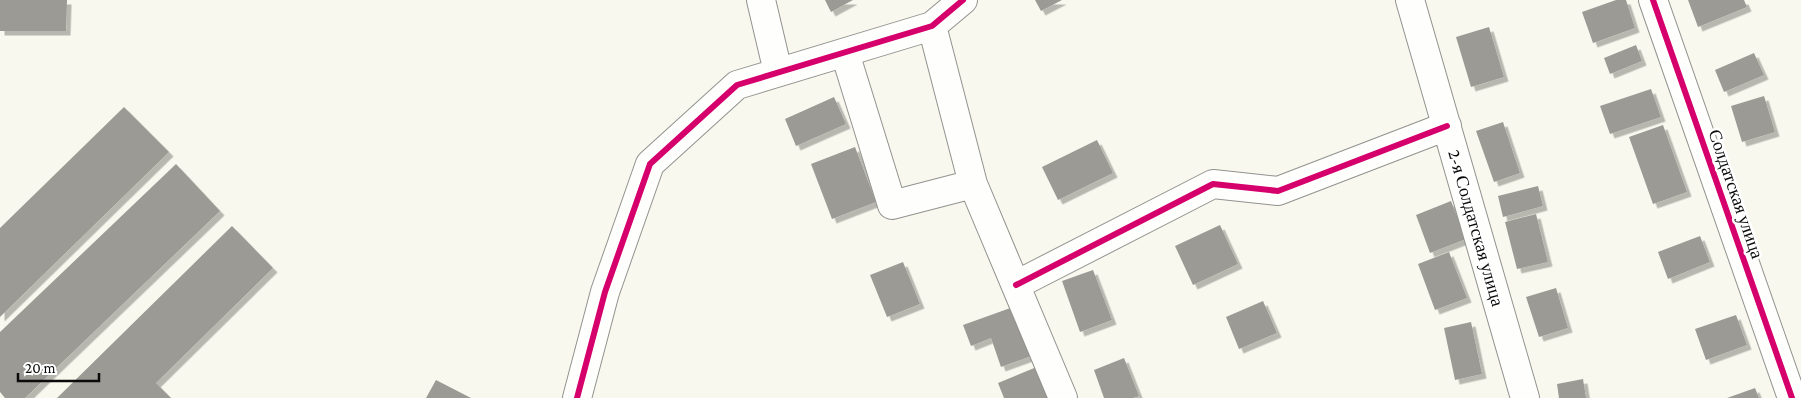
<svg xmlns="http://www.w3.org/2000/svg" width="1801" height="398" font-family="'Crimson Pro',serif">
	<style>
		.building { fill: #9c9a95; filter: url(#shadow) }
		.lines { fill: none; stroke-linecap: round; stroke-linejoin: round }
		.minor-casing { stroke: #92928e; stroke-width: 30 }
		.minor { stroke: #fefefd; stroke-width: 28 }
		.cycleway-casing { stroke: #fff; stroke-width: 9 }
		.cycleway { stroke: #d6006c; stroke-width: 6 }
		.labels { text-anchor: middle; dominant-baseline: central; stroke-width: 5; stroke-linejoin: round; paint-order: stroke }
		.street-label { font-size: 18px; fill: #0b0b0b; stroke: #fff }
	</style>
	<defs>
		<filter id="shadow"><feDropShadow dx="4.5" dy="4.5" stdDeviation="0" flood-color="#0004"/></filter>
	</defs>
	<rect width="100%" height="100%" fill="#f9f8ef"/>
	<!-- building -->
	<path class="building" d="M0 0H67L66 31H0Z
		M825 0H853L831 12Z
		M1035 0H1062L1041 11Z
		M1616 0H1626L1635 28 1593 43 1582 12Z
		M1688 0H1744L1747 7 1698 27Z
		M1489 27 1504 77 1471 87 1456 37Z
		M1636 45 1642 61 1610 74 1604 58Z
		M1754 53 1764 75 1724 92 1715 70Z
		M1651 89 1661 117 1610 134 1600 106Z
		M1764 96 1775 132 1742 142 1731 106Z
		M834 97 846 124 796 146 785 119Z
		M124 107 169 152 0 317V228Z
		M1503 122 1520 173 1494 182 1476 131Z
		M1663 125 1687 192 1653 204 1629 137Z
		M1097 140 1113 173 1058 200 1042 167Z
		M855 147 876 202 832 219 811 164Z
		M176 164 220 211 25 398H5L0 392V332Z
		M1538 186 1543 206 1503 217 1498 196Z
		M1451 201 1466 239 1430 253 1416 215Z
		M1536 214 1548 262 1517 269 1505 222Z
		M1220 225 1238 264 1193 285 1175 246Z
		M232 226 273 268 156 383 171 398H57Z
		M1700 236 1710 262 1668 279 1658 252Z
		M1449 252 1467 298 1435 310 1418 264Z
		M903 262 920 304 887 317 870 275Z
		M1093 270 1112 320 1080 332 1062 281Z
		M1556 288 1568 328 1539 337 1526 297Z
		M1263 301 1277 333 1239 349 1226 317Z
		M1019 305 1037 354 1001 367 991 338 971 346 963 325Z
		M1736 315 1747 345 1706 360 1695 329Z
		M1471 322 1482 374 1455 380 1444 328Z
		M1124 358 1139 396 1133 398H1104L1094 370Z
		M1039 366 1052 398H1004L998 383Z
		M1583 379 1586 398H1559L1557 384Z
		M436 380 471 398H426Z
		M1755 388 1759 398H1727Z"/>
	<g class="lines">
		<!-- minor casing -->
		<g class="minor-casing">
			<path id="minor" d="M761 0 778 72
				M1410 0 1525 398
				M1653 0 1792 398
				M932 26 973 184 1063 398
				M845 53 892 205 973 184
				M1016 285 1213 184 1278 191 1447 126
				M577 398 605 292 650 164 737 85 932 26 963 0"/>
		</g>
		<!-- minor -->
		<use href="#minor" class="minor"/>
		<!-- cycleway casing -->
		<g class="cycleway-casing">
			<path id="cycleway" d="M1653 0 1792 398
				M1016 285 1213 184 1278 191 1447 126
				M577 398 605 292 650 164 737 85 932 26 963 0"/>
		</g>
		<!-- cycleway -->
		<use href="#cycleway" class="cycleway"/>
	</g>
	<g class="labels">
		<!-- street labels -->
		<g class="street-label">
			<text transform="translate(1736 194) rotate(71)">Солдатская улица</text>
			<text transform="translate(1476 228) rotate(74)">2-я Солдатская улица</text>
		</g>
	</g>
	<!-- scale -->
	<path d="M18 373v8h81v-8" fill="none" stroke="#0b0b0b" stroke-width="2.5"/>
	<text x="25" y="373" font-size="15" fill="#0b0b0b" stroke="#ffffff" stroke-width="4" paint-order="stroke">20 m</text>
</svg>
